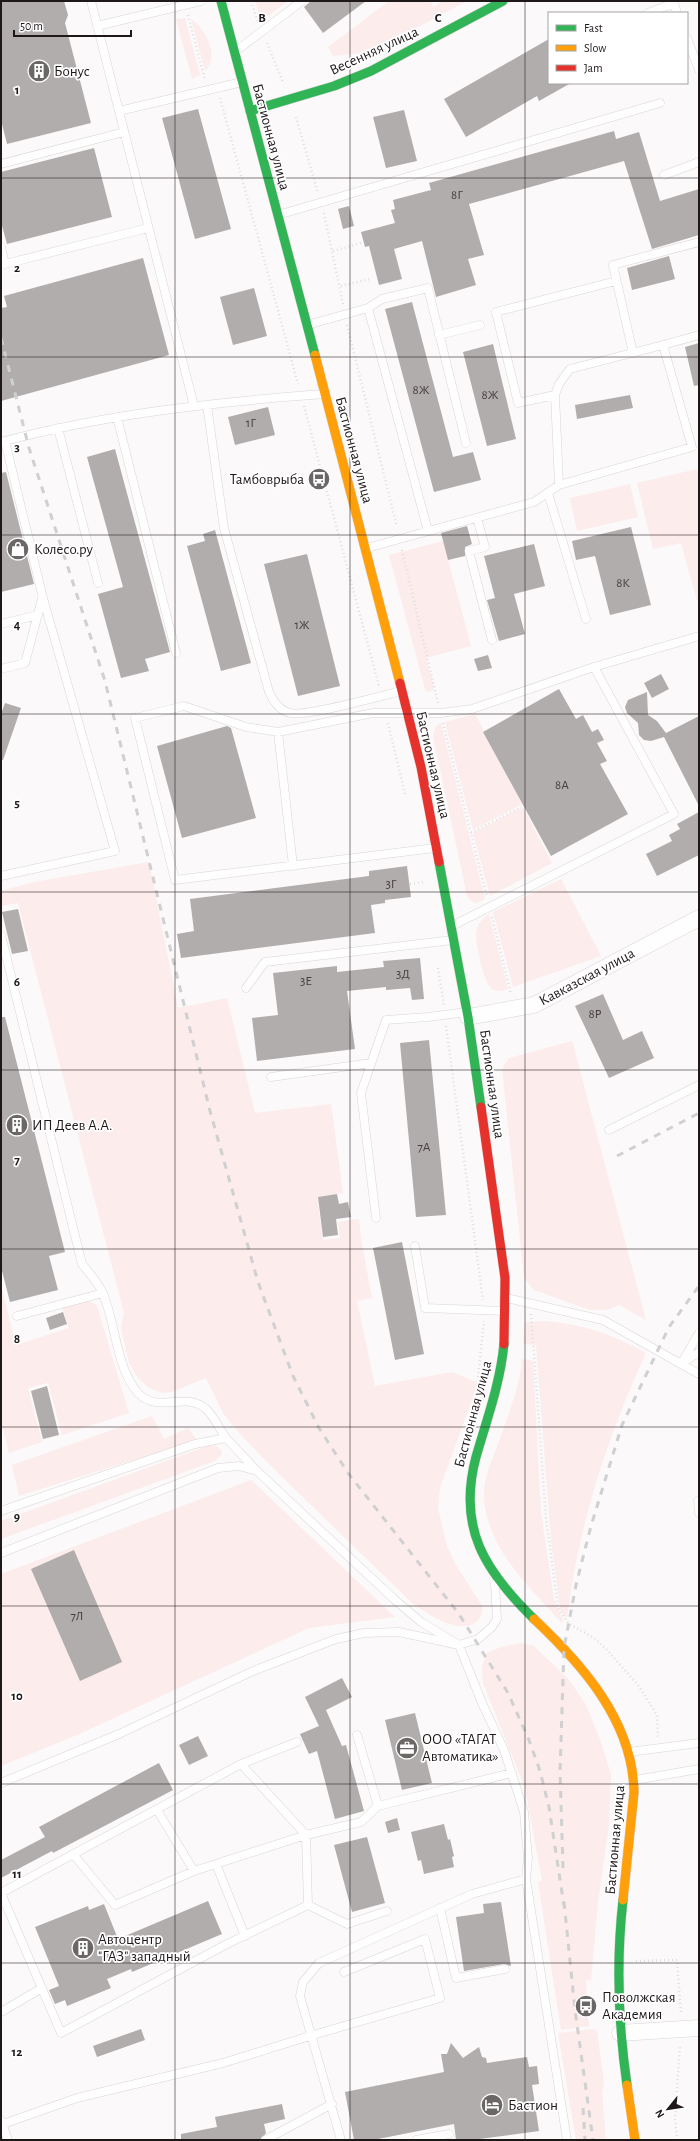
<svg xmlns="http://www.w3.org/2000/svg" width="700" height="2141" font-family="'Alegreya Sans',sans-serif">
	<style>
		.green { fill: #fcecec }
		.building { fill: #b1adad }
		.lines { fill: none; stroke-linecap: round; stroke-linejoin: round }
		.lane-casing { stroke: #dad5d5; stroke-width: 9 }
		.street-casing { stroke: #dad5d5; stroke-width: 17 }
		.fast-casing { stroke: #dad5d5; stroke-width: 10 }
		.slow-casing { stroke: #dad5d5; stroke-width: 10 }
		.jam-casing { stroke: #dad5d5; stroke-width: 10 }
		.path { stroke: #dfdfdf; stroke-width: 2.5; stroke-dasharray: 1 3; stroke-linecap: butt }
		.lane { stroke: #fefefe; stroke-width: 8 }
		.street { stroke: #fefefe; stroke-width: 16 }
		.fast { stroke: #30b455; stroke-width: 9 }
		.slow { stroke: #ff9f0a; stroke-width: 9 }
		.jam { stroke: #e5322d; stroke-width: 9 }
		.rail { stroke: #d0d0d0; stroke-width: 3; stroke-dasharray: 7 7; stroke-linecap: butt }
		.grid { fill: none; stroke: #1f1819; stroke-width: 1; stroke-opacity: 0.55 }
		.labels { text-anchor: middle; dominant-baseline: central; stroke-width: 3.5; stroke-linejoin: round; paint-order: stroke }
		.number-label { font-size: 13px; fill: #443d3e }
		.street-label { font-size: 15px; fill: #1f1819; stroke: #fff }
		.poi-label { font-size: 15px; fill: #1f1819; stroke: #fff; text-anchor: start }
		.grid-label { font-size: 13px; text-anchor: middle; font-weight: bold; fill: #1f1819; stroke: #fff; stroke-width: 3.5; stroke-linejoin: round; paint-order: stroke }
	</style>
	<rect width="100%" height="100%" fill="#fbf9f9"/>
	<!-- green -->
	<path class="green" d="M255 1H288L261 21Z
		M389 1H430L434 7 442 1H467L371 52 333 56 328 47Z
		M185 18 200 75 192 79 176 19Z
		M191 19C206 29 220 55 205 71Z
		M697 469 699 478V600L697 601 681 543 653 549 637 483Z
		M630 484 638 517 577 531 570 498Z
		M443 541 471 646 426 658 434 687 433 690 427 692 425 689 389 555Z
		M475 714 522 804 473 830 445 722Z
		M441 723 485 899 476 903 471 901 467 896 433 736 436 726Z
		M523 807 552 863 490 896 473 833Z
		M149 862 178 1008 227 998 255 1113 331 1104 343 1193 317 1197 323 1240 340 1238 338 1222 359 1219 361 1238 372 1298 357 1301 375 1386 452 1372 478 1383 440 1488 438 1508 447 1546 456 1565 482 1606C483 1611 482 1616 478 1620 461 1638 424 1612 410 1601L277 1472 240 1434 223 1413 206 1378 172 1392 163 1393 149 1388 138 1378 129 1363 121 1328 124 1313 18 903 1 906V891L34 882Z
		M561 879 601 956 513 987 493 912Z
		M489 914 508 989 500 991 493 990C484 985 476 945 476 934 476 926 482 918 489 914Z
		M572 1041 573 1044 646 1320 619 1305 607 1310H590L534 1290 524 1278 502 1069 509 1058Z
		M1 1285 16 1345 69 1328 62 1307C74 1304 87 1297 97 1306L129 1413 62 1435 48 1383 28 1388 42 1442 9 1453 1 1422Z
		M544 1321C581 1324 613 1334 646 1353 607 1437 579 1524 567 1617L564 1616 560 1609 551 1540 536 1345 523 1344 525 1322Z
		M522 1359 533 1361 541 1513 554 1599 563 1620 562 1623C530 1588 489 1550 484 1500 482 1481 493 1458 499 1441 508 1415 520 1387 522 1359Z
		M152 1416 164 1439 188 1428 197 1440 19 1496 12 1465Z
		M210 1445C217 1446 221 1447 222 1454L215 1461 1 1539V1521Z
		M251 1480 395 1617 309 1628 77 1735 1 1766V1574Z
		M521 1643 534 1646 570 1681 586 1705 601 1742 611 1775 609 1825 598 1902 591 1980H586L589 2026 561 2030 538 1882 542 1881 525 1788 483 1683 482 1666 487 1653 501 1647Z
		M594 2029 597 2031 604 2083 602 2093 606 2140H576L558 2033Z"/>
	<!-- building -->
	<path class="building" d="M1 1H64L68 15 65 23 91 123 7 144 1 120Z
		M311 1H366L323 33 304 7Z
		M549 39V83H571L539 101 537 96 466 137 444 99Z
		M198 109 231 229 195 239 162 118Z
		M404 110 417 161 386 168 373 117Z
		M614 131 616 139 639 132 660 201 699 189V235L652 249 624 161 469 204 484 255 468 259 476 285 436 297 422 241 394 249 402 279 379 285 369 246 365 247 361 232 395 223 391 210 395 209 393 200 431 190 429 183Z
		M94 148 112 217 7 244 1 222V172Z
		M349 206 354 226 343 229 338 209Z
		M669 256 675 279 632 290 627 268Z
		M143 258 169 355 1 401V308L7 307 4 296Z
		M254 288 267 336 233 345 220 297Z
		M412 302 453 457 473 452 481 480 434 492 385 309Z
		M699 343V385L694 386 685 347Z
		M493 344 516 439 487 446 463 352Z
		M630 395 633 408 577 419 575 405Z
		M268 407 275 435 235 445 228 417Z
		M115 449 170 652 145 659 149 671 121 678 98 594 123 587 87 457Z
		M6 472 34 584 1 592V473Z
		M467 526 472 544 465 547V556L448 560 441 533Z
		M631 527 651 605 610 615 595 556 576 560 572 541Z
		M215 530 251 663 221 671 187 546 205 541 203 534Z
		M534 544 545 586 514 594 525 634 499 641 487 600 495 598 484 556Z
		M307 554 340 686 298 696 264 564Z
		M488 655 492 668 478 671 474 659Z
		M661 674 669 689 652 698 644 683Z
		M559 689 576 719 583 715 592 732 598 729 604 740 597 743 607 761 600 764 628 814 551 856 483 732Z
		M647 692 648 715 657 721 666 733 699 716V806L664 737 651 741 644 740 639 735 638 723 627 713 625 707 628 700Z
		M5 703 21 708 3 760H1V714Z
		M227 726 231 728 256 818 182 838 157 746Z
		M699 812V855L657 876 646 854 672 841 669 835 680 829 677 824Z
		M407 866 411 897 385 900V903L371 905 375 933 181 958 177 934 194 931 190 899 369 876V871Z
		M18 909 28 951 12 954 2 912Z
		M420 958 424 999 412 1000 410 988 386 990V987L347 991 355 1049 257 1061 252 1018 278 1015 273 973 337 966V972L384 967 383 961Z
		M603 994 623 1040 642 1031 654 1058 609 1078 575 1006Z
		M1 1017H5L65 1252 49 1256 58 1290 10 1302 1 1267Z
		M429 1040 446 1215 416 1217 400 1043Z
		M337 1194 339 1204 348 1202 351 1217 336 1219 338 1235 323 1237 318 1197Z
		M402 1242 424 1354 395 1360 373 1248Z
		M63 1312 67 1324 50 1330 46 1318Z
		M47 1386 59 1435 43 1439 31 1391Z
		M74 1550 122 1662 80 1681 31 1569Z
		M342 1678 352 1697 326 1710 342 1746 346 1745 364 1811 335 1819 317 1751 309 1754 300 1734 319 1726 305 1697Z
		M415 1713 432 1783 402 1790 385 1720Z
		M198 1736 208 1756 189 1765 179 1745Z
		M159 1763 173 1790 53 1853 52 1851 1 1878V1860L45 1837 39 1827Z
		M397 1818 400 1830 388 1833 385 1822Z
		M444 1824 448 1840 450 1839 454 1856 452 1857 454 1867 424 1874 421 1860 418 1861 411 1832Z
		M367 1837 385 1903 352 1912 334 1845Z
		M208 1901 222 1934 132 1972 131 1969 107 1979 111 1988 67 2006 65 2000 55 2004 49 1990 59 1986 35 1927 88 1906 89 1910 104 1904 118 1939Z
		M501 1902 511 1966 504 1964 464 1971 456 1917 484 1913 483 1904Z
		M141 2029 145 2040 97 2057 93 2046Z
		M451 2043 463 2058 479 2047 482 2057 486 2058 487 2063 527 2057 529 2067 537 2066 539 2084 532 2085 539 2131 472 2140H456L454 2124 373 2140H354L345 2092 444 2072 441 2054H447Z
		M282 2104 285 2119 264 2124 266 2133 260 2140H181V2134L217 2127 215 2117Z"/>
	<g class="lines">
		<!-- lane casing -->
		<g class="lane-casing">
			<path id="lane" d="M91 1 194 406
				M648 13 674 3 677 13
				M97 26 201 1
				M687 38 699 70
				M236 51 302 1
				M119 111 242 82
				M1 164 124 132
				M664 175 699 162
				M278 215 660 103
				M1 247 5 264 148 228
				M368 308 428 531
				M307 325 368 308 382 299 428 288 466 443
				M439 335 480 325
				M663 345 699 335
				M633 353 613 265 699 242
				M555 395 518 403 496 312 616 281
				M207 405 224 528 269 692C274 702 279 710 290 713 305 717 381 696 401 691
				M117 417 176 653
				M58 428 98 583
				M1 442C106 414 215 402 324 394
				M548 493 586 619
				M477 518 485 547 469 551 492 640
				M367 548 534 502 559 485 692 447 663 345 570 369 559 384 555 395 559 485
				M1 624 38 615
				M594 667 699 636
				M1 669 25 663 42 599
				M278 732 293 866
				M435 848 175 880 135 718 184 706 246 727 278 732 373 713H441L472 709 594 667 674 814 452 926
				M1 876 115 851 43 598 5 441
				M1 935 82 1264C89 1273 99 1283 103 1294 116 1323 116 1370 139 1394 159 1414 187 1390 207 1410 215 1418 220 1430 226 1438
				M246 988 265 962 453 940
				M271 1077 371 1063
				M609 1130 699 1085
				M376 1218 361 1093 386 1020 428 1017 467 1012
				M415 1246 425 1308 505 1311
				M506 1298 603 1320 681 1364 699 1352
				M17 1316 103 1293
				M699 1333 681 1364 699 1374
				M698 1501 699 1513
				M1 1511 195 1444 226 1438 256 1470
				M1 1553 218 1468 239 1466 257 1471 395 1600 421 1622 459 1645 482 1703 504 1750 524 1812 528 1858 526 1879 567 2140
				M357 1735 378 1806
				M629 1752 699 1743
				M241 1764 306 1835 308 1905 227 1944 61 2033 1 1893Z
				M241 1764 297 1742
				M635 1780 699 1769
				M1 1783 119 1734 253 1671 336 1639 364 1633 399 1632 459 1645 478 1639 492 1627 497 1619 495 1584
				M157 1810 194 1871
				M73 1854 115 1905 194 1871 306 1835 361 1822 378 1806 512 1773
				M216 1864 245 1936
				M308 1905 347 1924 387 1911
				M440 1908 456 1978 505 1969
				M1 2012 42 1988
				M1 2120 8 2140
				M3 2124 77 2098 223 2063 313 2035 440 1998 425 1939 344 1972
				M265 2140 332 2104
				M341 2140 300 1996 303 1982 319 1963 472 1894 526 1879
				M416 2140 449 2134"/>
		</g>
		<!-- street casing -->
		<g class="street-casing">
			<path id="street" d="M468 1017 534 1005 699 918
				M620 2033 699 2028"/>
		</g>
		<!-- fast casing -->
		<g class="fast-casing">
			<path id="fast" d="M221 1 315 355
				M250 111 334 86 371 71 503 1
				M439 862 468 1017 481 1107
				M504 1344C500 1384 487 1419 476 1457 457 1528 485 1571 534 1619
				M623 1900C616 1962 618 2022 627 2085"/>
		</g>
		<!-- slow casing -->
		<g class="slow-casing">
			<path id="slow" d="M315 355 400 683
				M534 1619C583 1665 633 1722 634 1792L623 1900
				M627 2085 635 2140"/>
		</g>
		<!-- jam casing -->
		<g class="jam-casing">
			<path id="jam" d="M400 683 421 767 439 862
				M481 1107 505 1278 504 1344"/>
		</g>
		<!-- path -->
		<path class="path" d="M251 1 258 22
			M188 15 205 80
			M267 43 283 82
			M220 98 298 384
			M296 117 318 193
			M324 213 343 304
			M333 251 361 243
			M341 286 370 279
			M347 325 397 527
			M304 406 379 686
			M402 550 438 703
			M388 723 405 794
			M443 723 487 897
			M471 833 521 807
			M410 884 424 882
			M492 917 511 994
			M438 968 444 1005
			M446 1026 483 1300
			M531 1314 546 1518 558 1608 569 1624 594 1638 607 1650 638 1685 657 1715 658 1738
			M478 1377 484 1321
			M636 1961 677 1960 681 2014
			M677 2140 675 2120 680 2045"/>
		<!-- lane -->
		<use href="#lane" class="lane"/>
		<!-- street -->
		<use href="#street" class="street"/>
		<!-- fast -->
		<use href="#fast" class="fast"/>
		<!-- slow -->
		<use href="#slow" class="slow"/>
		<!-- jam -->
		<use href="#jam" class="jam"/>
		<!-- rail -->
		<path class="rail" d="M1 338 29 448 105 681 210 1111 258 1282 293 1376 319 1428 348 1473 459 1614 508 1693 529 1740 540 1771 549 1807 564 1906
			M617 1156 699 1113
			M563 1868 560 1772 564 1648 576 1585 591 1526 622 1425 669 1327 699 1286
			M564 1902 575 2010 593 2140
			M583 2108 585 2140"/>
	</g>
	<!-- grid -->
	<path class="grid" d="M175 1V2140M350 1V2140M525 1V2140M1 178H699M1 357H699M1 535H699M1 714H699M1 892H699M1 1070H699M1 1249H699M1 1427H699M1 1606H699M1 1784H699M1 1963H699"/>
	<!-- icons -->
	<defs>
		<g id="building-disc" transform="scale(1.15)"><circle r="9.5" fill="#6c6767" stroke="#fff"/><path d="M-4-6H4V6H1V3H-1V6H-4ZM-2.5-4.3h1.7v1.8h-1.7ZM.8-4.3h1.7v1.8H.8ZM-2.5-1h1.7V.8h-1.7ZM.8-1h1.7V.8H.8Z" fill="#fff"/></g>
		<g id="bus-disc" transform="scale(1.15)"><circle r="9.5" fill="#6c6767" stroke="#fff"/><path d="M-5-6H5V4H4V6H2V4H-2V6H-4V4H-5ZM-3.5-4V0h7V-4ZM-3.5 1.2v1.5H-2V1.2ZM2 1.2v1.5H3.5V1.2Z" fill="#fff"/></g>
		<g id="shop-disc" transform="scale(1.15)"><circle r="9.5" fill="#6c6767" stroke="#fff"/><path d="M-5-2.5h2.3a2.7 3.5 0 0 1 5.4 0H5L5.5 6h-11ZM-1.5-2.5h3a1.5 2.3 0 0 0-3 0Z" fill="#fff"/></g>
		<g id="office-disc" transform="scale(1.15)"><circle r="9.5" fill="#6c6767" stroke="#fff"/><path d="M-6-3h4V-5.5h4V-3h4V5H-6ZM-1-4.5V-3h2v-1.5ZM-6 0V1H6V0Z" fill="#fff"/></g>
		<g id="hotel-disc" transform="scale(1.15)"><circle r="9.5" fill="#6c6767" stroke="#fff"/><path d="M-6-4.5h1.5V1H6V5H4.5V3h-9V5H-6ZM-4 0a1.8 1.8 0 1 1 3.6 0ZM.5 0V-2.5h3Q6-2.5 6 0Z" fill="#fff"/></g>
	</defs>
	<g fill-rule="evenodd">
		<use href="#building-disc" x="39" y="71"/>
		<use href="#bus-disc" x="319" y="479"/>
		<use href="#shop-disc" x="18" y="549"/>
		<use href="#building-disc" x="17" y="1125"/>
		<use href="#office-disc" x="407" y="1748"/>
		<use href="#building-disc" x="83" y="1948"/>
		<use href="#bus-disc" x="586" y="2006"/>
		<use href="#hotel-disc" x="492" y="2105"/>
	</g>
	<g class="labels">
		<!-- number labels -->
		<g class="number-label">
			<text x="457" y="195">8Г</text>
			<text x="421" y="390">8Ж</text>
			<text x="490" y="395">8Ж</text>
			<text x="251" y="423">1Г</text>
			<text x="623" y="583">8К</text>
			<text x="302" y="625">1Ж</text>
			<text x="562" y="785">8А</text>
			<text x="391" y="884">3Г</text>
			<text x="403" y="974">3Д</text>
			<text x="306" y="981">3Е</text>
			<text x="595" y="1014">8Р</text>
			<text x="424" y="1147">7А</text>
			<text x="77" y="1616">7Л</text>
		</g>
		<!-- street labels -->
		<g class="street-label">
			<text transform="translate(374 51) rotate(-25)">Весенняя улица</text>
			<text transform="translate(271 137) rotate(75)">Бастионная улица</text>
			<text transform="translate(354 450) rotate(75)">Бастионная улица</text>
			<text transform="translate(433 765) rotate(77)">Бастионная улица</text>
			<text transform="translate(587 977) rotate(-28)">Кавказская улица</text>
			<text transform="translate(492 1084) rotate(82)">Бастионная улица</text>
			<text transform="translate(473 1414) rotate(-75)">Бастионная улица</text>
			<text transform="translate(615 1840) rotate(-85)">Бастионная улица</text>
		</g>
		<!-- poi labels -->
		<g class="poi-label">
			<text x="54" y="71">Бонус</text>
			<text x="304" y="479" text-anchor="end">Тамбоврыба</text>
			<text x="34" y="549">Колесо.ру</text>
			<text x="32" y="1125">ИП Деев А.А.</text>
			<text x="422" y="1739">ООО «ТАГАТ<tspan x="422" dy="17">Автоматика»</tspan></text>
			<text x="98" y="1939">Автоцентр<tspan x="98" dy="17">"ГАЗ" западный</tspan></text>
			<text x="602" y="1997">Поволжская<tspan x="602" dy="17">Академия</tspan></text>
			<text x="508" y="2105">Бастион</text>
		</g>
	</g>
	<g class="grid-label">
		<text x="262" y="22">B</text>
		<text x="438" y="22">C</text>
		<text x="17" y="94">1</text>
		<text x="17" y="272">2</text>
		<text x="17" y="451">3</text>
		<text x="17" y="629">4</text>
		<text x="17" y="807">5</text>
		<text x="17" y="986">6</text>
		<text x="17" y="1164">7</text>
		<text x="17" y="1343">8</text>
		<text x="17" y="1521">9</text>
		<text x="17" y="1700">10</text>
		<text x="17" y="1878">11</text>
		<text x="17" y="2056">12</text>
	</g>
	<!-- border -->
	<rect width="700" height="2141" fill="none" stroke="#1f1819" stroke-width="4"/>
	<!-- legend -->
	<rect x="548" y="12" width="140" height="72" fill="#ffffff" stroke="#a5a3a3"/>
	<rect x="556" y="25" width="20" height="6" fill="#30b455" stroke="#a5a3a3"/>
	<text x="584" y="32" font-size="12" fill="#1f1819">Fast</text>
	<rect x="556" y="45" width="20" height="6" fill="#ff9f0a" stroke="#a5a3a3"/>
	<text x="584" y="52" font-size="12" fill="#1f1819">Slow</text>
	<rect x="556" y="65" width="20" height="6" fill="#e5322d" stroke="#a5a3a3"/>
	<text x="584" y="72" font-size="12" fill="#1f1819">Jam</text>
	<!-- north arrow -->
	<g transform="translate(668 2109) rotate(240)" stroke="#ffffff" stroke-width="3" paint-order="stroke">
	<path d="M0-3L7 15L0 10L-7 15Z" fill="#1f1819"/>
	<text y="-6" font-size="11" font-weight="bold" text-anchor="middle" fill="#1f1819">N</text>
	</g>
	<!-- scale -->
	<path d="M14 30v6h117v-6" fill="none" stroke="#1f1819" stroke-width="2"/>
	<text x="20" y="30" font-size="12" fill="#1f1819" stroke="#ffffff" stroke-width="3" paint-order="stroke">50 m</text>
</svg>
